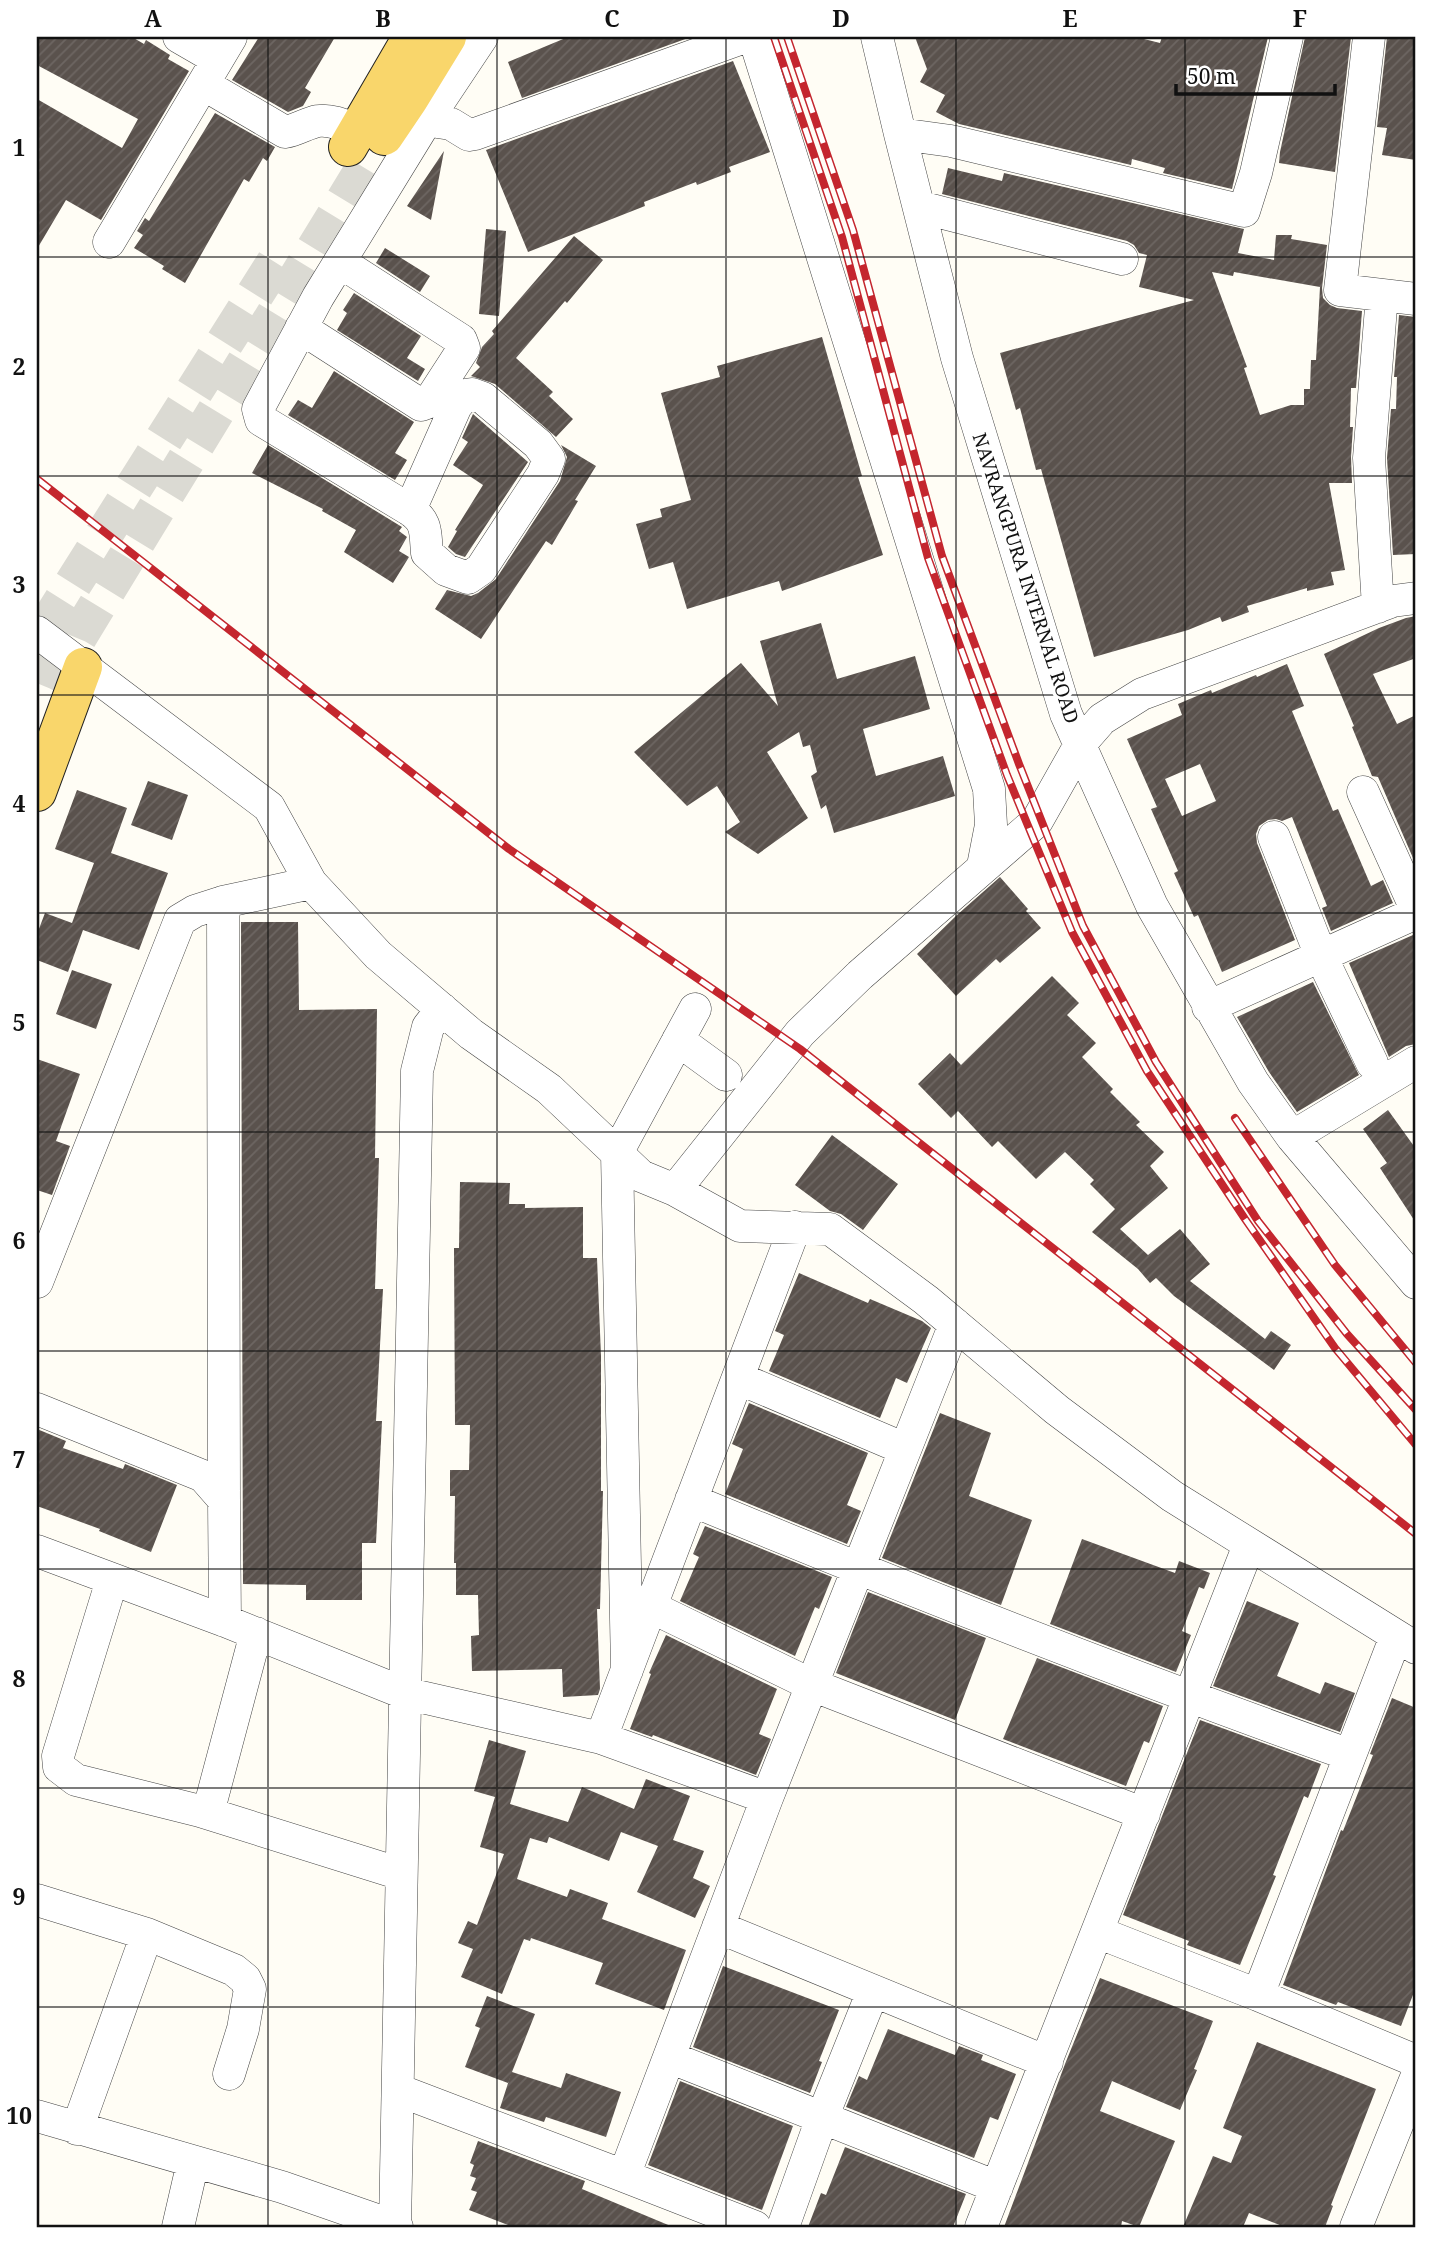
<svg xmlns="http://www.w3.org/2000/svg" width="1453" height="2264" font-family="'Noto Serif',serif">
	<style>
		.building { fill: url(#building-hatch); fill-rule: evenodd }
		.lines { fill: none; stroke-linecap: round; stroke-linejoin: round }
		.major-tunnel { stroke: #dbdad3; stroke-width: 38; stroke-dasharray: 38 19; stroke-linecap: butt }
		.minor-casing { stroke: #444; stroke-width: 33 }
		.major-casing { stroke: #222; stroke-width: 40 }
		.minor { stroke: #fff; stroke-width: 32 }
		.major { stroke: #f9d66b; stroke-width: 38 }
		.rail-casing { stroke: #c4262e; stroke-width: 8 }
		.rail { stroke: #fff; stroke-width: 5; stroke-dasharray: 16; stroke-linecap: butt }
		.grid { fill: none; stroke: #111; stroke-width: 2; stroke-opacity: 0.55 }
		.labels { text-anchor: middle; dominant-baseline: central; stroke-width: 7; stroke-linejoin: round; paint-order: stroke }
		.street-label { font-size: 19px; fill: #111; stroke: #fff }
		.neatline { fill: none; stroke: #111; stroke-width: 2.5 }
		.grid-label { font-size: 23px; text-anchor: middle; font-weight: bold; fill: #111 }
	</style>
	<defs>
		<pattern id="building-hatch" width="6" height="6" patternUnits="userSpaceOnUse" patternTransform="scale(1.75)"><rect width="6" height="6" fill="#5a524d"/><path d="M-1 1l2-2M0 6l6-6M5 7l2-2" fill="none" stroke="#6d6662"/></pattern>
	</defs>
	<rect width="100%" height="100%" fill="#fffdf5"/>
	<!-- building -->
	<path class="building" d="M37 37H132L144 44 146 40 170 55 168 59 189 71 101 220 66 200 37 249V99L122 148 138 119 37 65Z
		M259 37H335L305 88 311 92 303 106 288 112 232 80Z
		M568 37H691L522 98 508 62Z
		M915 37H1136L1160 43 1162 37H1268L1232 189 1163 173 1165 168 1132 159 1131 165 959 124 936 112 945 95 920 82 927 69Z
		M1305 37H1351L1335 172 1279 163 1280 152Z
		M1387 37H1416V160L1382 155 1387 128 1377 127Z
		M733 61 770 152 729 167 731 172 697 185 696 182 644 202 645 206 528 252 486 150Z
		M215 113 275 147 267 161 263 158 249 182 244 179 185 283 162 269 164 266 134 248 143 235 137 231 145 218 149 221Z
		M444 151 431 220 407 206Z
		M948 168 1002 181 1004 173 1244 229 1238 253 1274 260 1276 235H1292L1291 239 1327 245 1322 288 1323 298 1330 305 1337 308 1362 311 1356 388H1351L1350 427H1353L1351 457 1352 483H1329L1345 570 1331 572 1334 585 1307 591V588L1247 606 1249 612 1222 622 1220 617 1188 630 1094 657 1041 469 1036 470 1020 408 1016 410 1000 353 1194 300 1139 287 1147 255 1139 253 1134 245 1127 241 942 194ZM1212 272 1233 276 1234 272 1320 287 1316 360H1311L1310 389H1304V405H1291L1260 415 1244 368 1247 367Z
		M486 229 506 231 499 316 479 314Z
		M574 236 603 260 567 303 565 301 516 358 553 392 549 396 573 419 556 437 495 384 471 376 480 367 476 363 482 347 494 334 492 331Z
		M385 248 430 276 420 292 376 263Z
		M354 293 421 336 407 358 425 369 418 381 337 330 347 313 343 310Z
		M1399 315 1416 317V554L1393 555 1387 458 1391 409H1396L1397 377H1394Z
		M822 337 862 476 858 477 883 555 782 591 779 581 687 609 673 562 649 569 636 524 662 517 660 509 691 500 661 393 720 377 717 366Z
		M334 371 414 422 395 453 407 460 395 480 288 415 298 400 312 408Z
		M473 414 528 462 465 557 456 554 448 547 457 531 455 530 483 485 453 465 468 442 462 438Z
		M268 445 402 527 399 531 407 537 399 551 409 557 393 583 344 552 356 530 322 511 323 509 252 473Z
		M561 445 596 466 575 500 578 501 552 545 546 541 481 639 435 609 447 590 471 596 478 593 496 579 560 481 567 457Z
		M1416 616V658L1373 674 1397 724 1416 715V865L1378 777 1372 776 1352 727 1354 726 1324 654 1379 628 1406 618Z
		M821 623 837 679 915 656 930 709 863 729 876 776 943 756 955 796 834 833 826 805 821 809 811 776 817 772 810 745 803 747 799 732 767 752 808 818 758 854 725 832 740 822 717 786 687 806 634 752 741 663 778 706 760 641Z
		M1287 664 1304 706 1292 711 1333 811 1338 809 1371 886 1383 880 1393 903 1331 931 1322 908 1327 906 1292 817 1282 821 1276 819 1268 820 1259 826 1256 834 1257 843 1295 940 1222 972 1198 915 1194 917 1174 873 1178 871 1151 809 1157 807 1127 739 1182 715 1178 704 1211 690 1212 693 1256 675 1257 677ZM1200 764 1216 801 1182 816 1165 779Z
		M148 781 188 795 172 840 131 825Z
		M77 790 127 808 111 853 168 873 139 950 83 930 68 972 37 960V934L45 913 72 923 94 863 55 849Z
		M1000 877 1028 909 1026 911 1041 928 1000 963 996 959 956 996 917 954 957 915Z
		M241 922H298L299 1010 377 1009 375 1158H379L375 1289H383L376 1421H382L376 1543H362V1600H306V1585L243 1584Z
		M1413 935 1416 942V1044L1406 1046 1389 1057 1349 963Z
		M72 970 112 984 96 1029 56 1014Z
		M1052 976 1079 1003 1067 1015 1096 1043 1082 1057 1113 1089 1110 1092 1140 1122 1136 1125 1164 1152 1150 1166 1168 1188 1120 1229 1148 1255 1180 1229 1210 1264 1190 1281 1265 1339 1271 1331 1291 1345 1274 1370 1174 1296 1156 1278 1150 1283 1138 1269 1092 1232 1115 1209 1090 1184 1094 1180 1065 1152 1036 1179 998 1141 992 1147 958 1111 951 1118 918 1084 950 1053 961 1065Z
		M1313 982 1359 1075 1297 1112 1269 1072 1237 1017Z
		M37 1059 80 1074 56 1141 70 1146 52 1195 37 1190Z
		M1388 1110 1416 1149V1223L1380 1168 1387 1163 1363 1129Z
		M832 1135 898 1184 863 1230 841 1214 830 1211 795 1185Z
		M460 1182 510 1183 509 1204H525V1208L583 1207V1258H597L601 1356V1491H603L600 1609H597L600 1689 598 1695 563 1697 562 1669 472 1671 471 1636 479 1635 478 1595H456V1563H454L455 1496H450V1470H469L470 1425H455L454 1248H459Z
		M799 1273 868 1303 870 1299 922 1321 931 1328 907 1383 896 1378 880 1418 769 1371 784 1335 775 1331Z
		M749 1403 868 1453 847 1505 861 1511 847 1544 725 1494 743 1449 732 1444Z
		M940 1413 991 1433 969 1496 1032 1520 1001 1605 882 1558Z
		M37 1429 66 1441 63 1448 123 1469 125 1464 177 1485 151 1552 99 1531 100 1529 37 1506Z
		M705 1526 832 1577 819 1609 815 1607 795 1656 680 1601 699 1557 693 1554Z
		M1082 1539 1175 1573 1179 1561 1210 1573 1204 1589 1199 1587 1182 1631 1191 1635 1176 1672 1050 1624Z
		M868 1592 986 1638 955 1720 836 1673Z
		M1247 1601 1299 1623 1277 1676 1320 1694 1325 1682 1355 1693 1340 1732 1213 1686Z
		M666 1635 777 1689 759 1734 771 1739 756 1775 653 1735 652 1737 630 1729 651 1674 649 1673Z
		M1037 1658 1163 1706 1149 1743 1144 1741 1126 1786 1003 1739Z
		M1392 1698 1416 1708V1987L1401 2026 1338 2002 1336 2005 1283 1985 1341 1830 1343 1831 1373 1755 1370 1754Z
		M1200 1720 1321 1764 1308 1798 1304 1796 1273 1875 1276 1876 1240 1965 1187 1945 1189 1941 1123 1915Z
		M489 1740 526 1751 510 1804 568 1822 582 1787 634 1809 646 1779 690 1796 673 1840 704 1851 693 1878 710 1886 695 1918 637 1892 658 1846 621 1832 609 1861 549 1837 547 1843 530 1838 517 1879 567 1897 570 1889 608 1903 602 1919 686 1950 664 2010 595 1984 603 1963 531 1938 530 1941 524 1939 502 1994 461 1977 473 1949 458 1943 468 1921 477 1925 504 1854 480 1847 495 1797 474 1791Z
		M723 1966 839 2010 819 2061 822 2062 810 2093 693 2047Z
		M1100 1978 1213 2021 1194 2069 1197 2070 1180 2110 1112 2081 1100 2111 1175 2141 1139 2227 1122 2221 1121 2227H1004L1065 2064Z
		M487 1996 535 2014 512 2072 561 2088 566 2073 621 2092 606 2137 546 2117 544 2122 500 2108 511 2074 508 2083 465 2067 480 2028 475 2026Z
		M888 2029 955 2055 959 2046 983 2055 981 2060 1016 2074 998 2120 990 2117 974 2158 846 2107 859 2076 867 2080Z
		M1257 2042 1376 2089 1331 2205 1333 2206 1325 2227H1285L1249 2213 1243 2227H1183L1213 2156 1231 2163 1242 2136 1223 2128Z
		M680 2081 793 2126 762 2210 648 2165Z
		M478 2141 585 2181 582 2189 673 2227H513L469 2210 477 2192 471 2190 476 2178 470 2176 474 2165 470 2163Z
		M845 2147 966 2194 953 2227H808L821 2193 826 2195Z"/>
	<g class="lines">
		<!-- major-tunnel -->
		<path class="major-tunnel" d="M63 674 37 660 56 611 283 250
			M56 691 78 637 384 136"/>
		<!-- minor casing -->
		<g class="minor-casing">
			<path id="minor" d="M179 37 217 59
				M754 37 989 789 991 825 983 866
				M877 37 900 134 957 358 1066 714 1152 906 1253 1082 1292 1137 1416 1283
				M1369 37 1340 290 1416 299
				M203 84 285 132C297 130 307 123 318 121 332 119 346 126 358 131
				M410 118 451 124 469 135 475 134 745 37
				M900 134 951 141 1244 211 1256 173 1287 37
				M920 207 1122 259
				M109 242 231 37
				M301 328 421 405 429 402 464 348 461 340 340 262
				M410 510 456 406 465 395 472 394 483 398 538 444 549 459 543 474 481 569 468 578 446 570 427 553C425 533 428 522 410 510L261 420 258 409 318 297 426 121 482 37
				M1378 607 1369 458 1382 295
				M37 632 269 807 311 883 378 955 471 1034 549 1089 641 1176 675 1190 740 1226 830 1229 926 1300 1057 1410 1172 1496 1416 1648
				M1363 792 1416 909
				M1274 837 1321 956 1372 1063
				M1208 1007 1416 913
				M678 1040 726 1075
				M1292 1137 1416 1062
				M675 1190 800 1033 860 975 1037 821 1081 743 1102 719 1142 694 1393 601 1416 598
				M37 1282 180 920 195 911 223 902
				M738 1378 905 1449
				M37 1409 203 1476 224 1500 225 1621
				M224 1500 223 902 311 883
				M691 1500C909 1590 1128 1676 1350 1755
				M37 1551 225 1621 404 1693 601 1738 767 1798 955 1324
				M112 1580 58 1756 59 1767 76 1780 200 1811 401 1874
				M651 1607 812 1685 1144 1814
				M1396 1636 1258 1995 1416 2061
				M627 1670 617 1153 695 1009
				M601 1738 795 1227
				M208 1813 256 1633
				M37 1900 147 1934 234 1970 245 1979 250 1989 243 2029 229 2074
				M718 1927 1047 2062
				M1097 1932 1258 1995
				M669 2057 997 2187
				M398 2090 624 2176 767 1798
				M37 2116 282 2187 397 2227
				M77 2129 147 1934
				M624 2176 755 2227
				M178 2227 193 2162
				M395 2227 417 1071 428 1027 442 1009
				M783 2227 822 2118 873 1991
				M981 2227 1249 1545
				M1356 2227 1416 2078"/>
		</g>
		<!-- major casing -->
		<g class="major-casing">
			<path id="major" d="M384 136 409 99 447 37
				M348 147 412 37
				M37 792 83 667"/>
		</g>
		<!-- minor -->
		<use href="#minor" class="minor"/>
		<!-- major -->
		<use href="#major" class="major"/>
		<!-- rail casing -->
		<g class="rail-casing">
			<path id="rail" d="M774 37 842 237 928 558 1007 775 1072 932 1147 1071 1245 1219 1335 1348 1416 1445
				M787 37 853 230 942 556 1019 764 1083 926 1156 1062 1258 1221 1347 1334 1416 1410
				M37 479 509 849 800 1049 1416 1534
				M1235 1118 1335 1265 1416 1363"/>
		</g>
		<!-- rail -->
		<use href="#rail" class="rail"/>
	</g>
	<!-- grid -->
	<path class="grid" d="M268 37V2227M497 37V2227M726 37V2227M956 37V2227M1185 37V2227M37 257H1416M37 476H1416M37 695H1416M37 913H1416M37 1132H1416M37 1351H1416M37 1569H1416M37 1788H1416M37 2007H1416"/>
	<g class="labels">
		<!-- street labels -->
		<g class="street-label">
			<text transform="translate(1026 578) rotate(72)">NAVRANGPURA INTERNAL ROAD</text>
		</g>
	</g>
	<!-- border -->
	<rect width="1453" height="2264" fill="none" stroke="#ffffff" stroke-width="77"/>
	<!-- scale -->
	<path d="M1176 84v10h159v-10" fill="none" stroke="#111111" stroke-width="3.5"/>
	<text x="1187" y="84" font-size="21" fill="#111111" stroke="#ffffff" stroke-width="5" paint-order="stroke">50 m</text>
	<rect x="38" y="38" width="1376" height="2188" class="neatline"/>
	<g class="grid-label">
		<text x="153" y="27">A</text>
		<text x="383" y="27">B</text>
		<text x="612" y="27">C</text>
		<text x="841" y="27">D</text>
		<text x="1070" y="27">E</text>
		<text x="1300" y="27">F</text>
		<text x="19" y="156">1</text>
		<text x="19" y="375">2</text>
		<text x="19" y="593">3</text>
		<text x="19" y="812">4</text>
		<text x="19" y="1031">5</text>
		<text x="19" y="1249">6</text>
		<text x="19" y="1468">7</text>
		<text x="19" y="1687">8</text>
		<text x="19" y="1905">9</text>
		<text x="19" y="2124">10</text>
	</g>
</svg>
